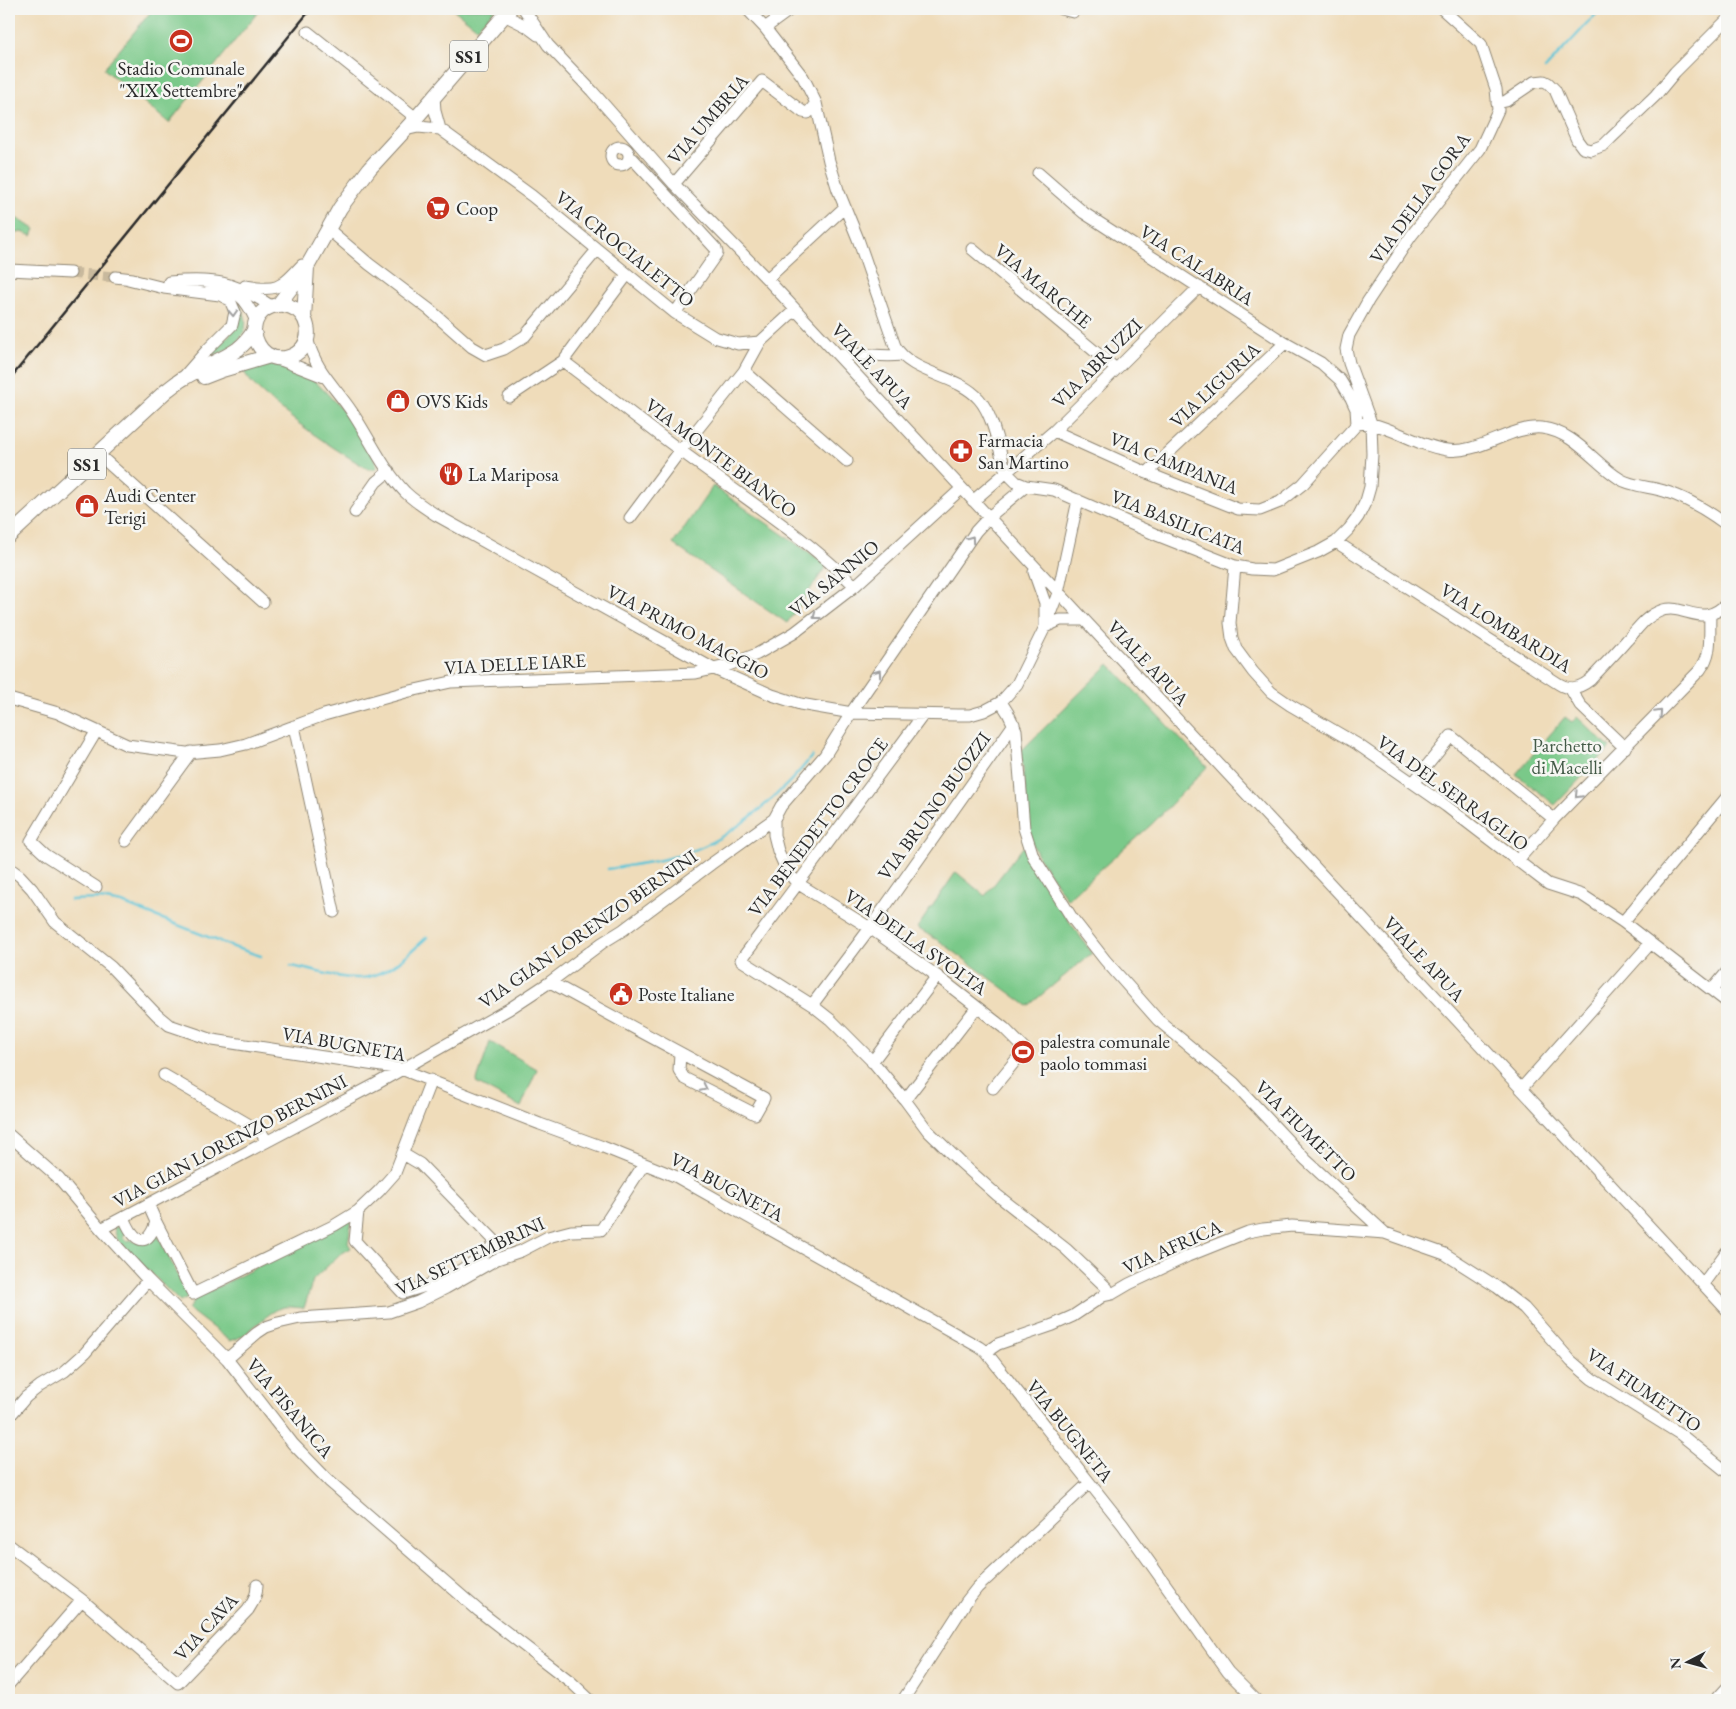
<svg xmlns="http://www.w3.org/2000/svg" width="1736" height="1709" font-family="'EB Garamond',serif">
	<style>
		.green { fill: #7ac989; stroke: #527a5a }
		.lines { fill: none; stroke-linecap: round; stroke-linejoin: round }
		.stream { stroke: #5bc4d7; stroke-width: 2.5 }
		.minor-tunnel { stroke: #c8b99d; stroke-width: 11; stroke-dasharray: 11 5.5; stroke-linecap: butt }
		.minor-casing { stroke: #8d8472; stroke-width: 13 }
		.major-casing { stroke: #8d8472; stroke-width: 16 }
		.minor { stroke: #fff; stroke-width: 11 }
		.major { stroke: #fff; stroke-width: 14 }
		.rail { stroke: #2b2b2b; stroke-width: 2.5 }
		.oneway { stroke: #a0a0a0 }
		.labels { text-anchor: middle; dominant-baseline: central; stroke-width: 5; stroke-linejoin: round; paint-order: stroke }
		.shield { fill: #f6f6f2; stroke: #686867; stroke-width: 1 }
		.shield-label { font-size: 18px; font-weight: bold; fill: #2b2b2b }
		.poi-label { font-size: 19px; fill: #2b2b2b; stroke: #f6f6f2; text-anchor: start }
		.street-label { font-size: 19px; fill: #2b2b2b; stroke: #f6f6f2 }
		.park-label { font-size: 19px; fill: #435a47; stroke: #f6f6f2 }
	</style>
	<rect width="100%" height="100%" fill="#f6f6f2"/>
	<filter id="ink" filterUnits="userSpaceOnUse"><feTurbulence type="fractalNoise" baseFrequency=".02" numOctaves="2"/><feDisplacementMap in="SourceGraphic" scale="10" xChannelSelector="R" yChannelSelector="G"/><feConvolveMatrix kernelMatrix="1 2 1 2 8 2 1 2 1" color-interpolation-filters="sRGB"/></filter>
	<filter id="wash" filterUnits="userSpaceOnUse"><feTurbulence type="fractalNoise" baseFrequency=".0096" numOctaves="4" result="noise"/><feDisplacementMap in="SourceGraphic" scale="20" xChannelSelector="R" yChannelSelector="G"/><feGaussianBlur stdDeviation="1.12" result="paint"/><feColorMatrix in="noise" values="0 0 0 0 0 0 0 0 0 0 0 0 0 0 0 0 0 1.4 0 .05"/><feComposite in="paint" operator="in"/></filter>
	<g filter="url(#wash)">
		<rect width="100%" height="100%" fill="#efdcba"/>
		<!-- green -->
		<path class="green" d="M153 9H254L258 12 169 123 104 69Z
			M453 9H495L477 28Z
			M9 214 35 229 32 236 22 232 9 235Z
			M239 304C256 328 238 349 213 355L211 352C227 336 243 329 238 305Z
			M253 365C269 365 287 364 302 372 322 382 375 446 377 468L374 469H368C336 450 307 431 278 407 262 393 252 386 241 367Z
			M713 486 827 565 787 623 673 544Z
			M1109 664 1207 767 1152 824 1067 899 1039 858 1031 840 1021 751Z
			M1565 717 1572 722 1577 717 1610 748 1555 805 1516 774Z
			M1024 846 1059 907 1092 953 1028 1006 941 942 917 928 956 872 985 896Z
			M490 1042 537 1069 521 1107 476 1083Z
			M352 1219 348 1243 351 1248 339 1255 313 1280 304 1308C298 1308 290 1306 284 1307 264 1312 250 1337 230 1341L188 1309 196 1298Z
			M118 1226 125 1233 123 1237 127 1241 131 1240 138 1243 157 1234 189 1297 180 1302 117 1239 114 1228Z"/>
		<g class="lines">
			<!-- stream -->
			<path class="stream" d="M1545 69 1601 9
				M608 869C637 864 667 861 694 850 735 835 786 790 812 756
				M70 900 100 899 122 903 236 948 261 956
				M291 966C314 970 338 979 361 978 384 977 411 953 427 937"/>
		</g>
	</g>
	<g filter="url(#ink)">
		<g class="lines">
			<!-- minor-tunnel -->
			<path class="minor-tunnel" d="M70 273 115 277"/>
			<!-- minor casing -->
			<g class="minor-casing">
				<path id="minor" d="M524 9 548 45 592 91 674 184 767 279 1727 1310
					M747 9 765 28 803 77 816 103 829 161 838 190 858 239 895 346C912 375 957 374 979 399 994 416 999 451 1006 472
					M1061 9 1073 12 1076 9
					M504 15 526 26 538 35
					M765 28 791 9
					M308 32 416 118
					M434 97 435 111 440 129
					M1497 103 1506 101 1534 82 1544 81 1548 83 1555 90 1577 140 1583 148 1591 150 1604 145 1611 138 1655 96 1675 72 1727 20
					M405 130 418 127 440 129 532 196 675 313 714 337 738 344 760 342 795 310
					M611 156a9 9 0 1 1 18 0a9 9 0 1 1-18 0Z
					M629 157 633 159 716 249 717 253 675 313
					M1038 173 1084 213 1285 343 1321 363 1340 380 1351 398 1356 409 1357 424
					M674 184 762 81 803 112 808 113 816 103
					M328 229 369 264 430 310 472 347 486 355 504 349 525 336 597 250
					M972 249 1116 369
					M9 270 70 273
					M115 277 133 279
					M128 279 164 288 220 295 230 300 235 312 232 325 207 350 186 374
					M767 279 845 207
					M169 282C214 278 233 281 271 306
					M245 286C278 292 280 288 302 265
					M211 287C239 292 244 295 256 321
					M307 338C316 372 334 385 352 412 370 439 383 469 405 492 414 501 425 508 436 515L712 668 772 695 800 704 852 713 958 715H970L984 711 1001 702 1017 684 1045 627 1058 593 1078 500
					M839 356C858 351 880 358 900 355
					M278 359 324 377
					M563 361C610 396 655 433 703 467 755 505 809 541 855 586
					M744 371 847 461
					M509 397 563 361 627 275
					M1054 431 1147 473 1238 509 1260 510 1280 502 1303 484 1357 424C1362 424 1367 422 1372 424 1397 430 1419 446 1447 450 1478 455 1511 425 1542 428 1575 432 1594 463 1620 479 1630 486 1652 487 1664 491 1687 498 1708 511 1727 525
					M98 454 263 602
					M1006 472 1016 482 1026 486 1054 490 1159 536 1235 566 1252 569 1273 570 1318 552 1336 542 1349 529 1358 517 1366 501 1370 487 1372 454 1371 423 1349 363 1346 349 1349 335 1368 301 1411 236 1480 149 1498 110 1496 89 1481 44 1442 9
					M1147 473 1285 343
					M973 501 1054 431 1199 287
					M355 512 376 482 389 471
					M630 518 680 451 744 371 760 342
					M1336 542 1559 684C1570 691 1580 688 1590 680 1602 667 1615 654 1627 640 1637 630 1645 617 1658 612 1683 600 1701 631 1727 603
					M1235 566 1230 623 1232 638 1236 649 1253 672 1271 692 1290 705 1357 744 1446 806 1548 884 1582 895 1623 922 1727 1002
					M1034 572 1045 603V627L1060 620H1084
					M1570 688 1580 705 1625 748
					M9 699 58 713 127 745 186 753 220 750 246 744 324 715 406 692 451 682 696 673 726 666 757 654 794 633 855 586 961 489
					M1001 702 1008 713 1016 730 1024 828 1033 856 1072 918 1105 960 1158 1020 1234 1083 1306 1160 1385 1233 1445 1254 1497 1287 1524 1308 1571 1361 1592 1379 1680 1434 1727 1472
					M923 715 741 960 812 1005 831 1020 874 1063 905 1100 928 1131 959 1161 997 1195 1066 1249 1107 1288 1108 1291 1103 1296
					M294 726 334 912
					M1413 783 1451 736 1554 819
					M126 841 191 752
					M1517 861 1554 819 1700 670C1713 652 1709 636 1710 615
					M9 868 20 876 32 889 55 922 111 967 157 1015 169 1025 213 1040 401 1069 540 1124 603 1147 677 1177 979 1347 986 1352 1123 1525 1228 1672 1256 1700
					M96 887 46 855 31 841 96 732
					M1623 922 1727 797
					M550 982C621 1021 693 1060 764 1098L755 1114 684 1078 679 1070 680 1053
					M1712 990 1727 972
					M812 1005 870 928 1014 724
					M872 1062 937 976
					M164 1075 260 1131 267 1141
					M993 1088 1025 1049 1004 1028 937 976 870 928 797 883 787 871 778 851 774 835V819L781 806 825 755 855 707 976 531 989 517 1026 486
					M1521 1089 1650 944
					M905 1100 977 1007
					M9 1135 59 1179 101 1229 148 1280 227 1359 293 1444 329 1481 479 1611 571 1682 590 1700
					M358 1211 355 1241 403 1293 445 1280 472 1263 497 1243 420 1164 403 1154
					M124 1217C132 1238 146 1253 156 1222L148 1204
					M156 1222 193 1294 335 1225 358 1211 379 1191 395 1173 431 1080
					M101 1229 376 1084 509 1009 550 982 602 943 623 930 711 864 774 819
					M1703 1284 1727 1251
					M986 1352 998 1344 1053 1325 1073 1316 1103 1296 1112 1294 1129 1284 1188 1256 1248 1232 1263 1229 1292 1226 1385 1233
					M227 1359 257 1333 266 1327 278 1323 300 1318 389 1312 418 1302 446 1288 497 1259 521 1251 548 1237 571 1231 601 1230 644 1164
					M9 1417 26 1397 40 1386 65 1371 85 1353 148 1280
					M9 1545 82 1600
					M9 1684 82 1600 178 1683 248 1610C253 1602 257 1596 257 1585
					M903 1700 966 1602 977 1588 1089 1483
					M1716 1700 1727 1688"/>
			</g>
			<!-- major casing -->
			<g class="major-casing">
				<path id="major" d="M278 305 307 267 340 208 370 168 416 118 510 9
					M304 318 307 267
					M204 377 222 370 270 356
					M9 536 166 391C172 387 178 381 184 378 201 367 221 361 238 349 244 344 249 339 253 332 255 329 254 325 256 321 261 308 278 301 291 307 299 310 305 317 307 326 315 359 261 376 254 331"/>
			</g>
			<!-- minor -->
			<use href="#minor" class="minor"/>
			<!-- major -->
			<use href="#major" class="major"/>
			<!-- rail -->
			<path class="rail" d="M9 380 311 9"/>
		</g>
		<!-- one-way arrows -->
		<defs><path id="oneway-chevron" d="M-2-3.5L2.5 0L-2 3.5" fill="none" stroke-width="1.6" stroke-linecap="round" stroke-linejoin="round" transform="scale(1.25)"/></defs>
		<g class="oneway">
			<use href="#oneway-chevron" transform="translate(233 313) rotate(87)"/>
			<use href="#oneway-chevron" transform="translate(971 539) rotate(-55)"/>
			<use href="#oneway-chevron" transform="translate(816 616) rotate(143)"/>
			<use href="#oneway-chevron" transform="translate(878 673) rotate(-55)"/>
			<use href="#oneway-chevron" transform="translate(1659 713) rotate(-47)"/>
			<use href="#oneway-chevron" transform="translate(1578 795) rotate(134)"/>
			<use href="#oneway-chevron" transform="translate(704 1088) rotate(26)"/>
		</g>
	</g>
	<!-- icons -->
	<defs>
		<g id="stadium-disc" transform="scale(1.25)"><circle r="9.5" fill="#c8321e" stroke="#f6f6f2"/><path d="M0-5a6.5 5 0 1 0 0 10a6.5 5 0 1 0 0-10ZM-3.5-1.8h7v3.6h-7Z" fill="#fff"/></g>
		<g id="supermarket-disc" transform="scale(1.25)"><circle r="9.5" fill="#c8321e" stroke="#f6f6f2"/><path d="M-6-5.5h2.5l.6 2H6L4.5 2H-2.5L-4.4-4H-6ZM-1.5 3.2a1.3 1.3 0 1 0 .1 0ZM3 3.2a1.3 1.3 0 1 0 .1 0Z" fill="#fff"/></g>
		<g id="shop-disc" transform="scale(1.25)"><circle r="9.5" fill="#c8321e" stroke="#f6f6f2"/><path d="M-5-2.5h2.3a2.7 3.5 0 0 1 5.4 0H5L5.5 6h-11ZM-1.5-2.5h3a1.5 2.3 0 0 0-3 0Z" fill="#fff"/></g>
		<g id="pharmacy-disc" transform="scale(1.25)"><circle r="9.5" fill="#c8321e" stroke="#f6f6f2"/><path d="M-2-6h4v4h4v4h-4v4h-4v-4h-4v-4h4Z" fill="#fff"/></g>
		<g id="restaurant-disc" transform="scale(1.25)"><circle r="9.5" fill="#c8321e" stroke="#f6f6f2"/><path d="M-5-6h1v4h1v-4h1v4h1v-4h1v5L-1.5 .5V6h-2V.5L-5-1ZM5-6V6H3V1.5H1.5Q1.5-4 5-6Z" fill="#fff"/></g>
		<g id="civic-disc" transform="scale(1.25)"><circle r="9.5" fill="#c8321e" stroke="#f6f6f2"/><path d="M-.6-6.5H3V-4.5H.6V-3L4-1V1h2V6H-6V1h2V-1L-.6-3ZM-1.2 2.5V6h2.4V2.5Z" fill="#fff"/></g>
	</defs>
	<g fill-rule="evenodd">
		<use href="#stadium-disc" x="181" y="41"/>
		<use href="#supermarket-disc" x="438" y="208"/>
		<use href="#shop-disc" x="398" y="401"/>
		<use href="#pharmacy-disc" x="961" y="451"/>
		<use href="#restaurant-disc" x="451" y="474"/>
		<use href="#shop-disc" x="87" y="506"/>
		<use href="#civic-disc" x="621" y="994"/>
		<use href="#stadium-disc" x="1023" y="1052"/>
	</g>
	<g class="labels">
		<!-- shield labels -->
		<g class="shield">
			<rect x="450" y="40.5" width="38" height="31" rx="4"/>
			<rect x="68" y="448.5" width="38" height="31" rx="4"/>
		</g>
		<g class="shield-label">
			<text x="469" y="56">SS1</text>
			<text x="87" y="464">SS1</text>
		</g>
		<!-- poi labels -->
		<g class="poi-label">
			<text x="181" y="68" text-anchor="middle">Stadio Comunale<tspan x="181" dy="22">"XIX Settembre"</tspan></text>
			<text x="456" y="208">Coop</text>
			<text x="416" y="401">OVS Kids</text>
			<text x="978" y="440">Farmacia<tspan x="978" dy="22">San Martino</tspan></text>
			<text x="468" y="474">La Mariposa</text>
			<text x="104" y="495">Audi Center<tspan x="104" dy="22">Terigi</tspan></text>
			<text x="638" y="994">Poste Italiane</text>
			<text x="1040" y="1041">palestra comunale<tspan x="1040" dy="22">paolo tommasi</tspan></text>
		</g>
		<!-- street labels -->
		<g class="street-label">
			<text transform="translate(708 119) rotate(-49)">VIA UMBRIA</text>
			<text transform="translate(1420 198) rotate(-54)">VIA DELLA GORA</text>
			<text transform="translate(625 249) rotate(39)">VIA CROCIALETTO</text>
			<text transform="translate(1197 265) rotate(33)">VIA CALABRIA</text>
			<text transform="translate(1043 286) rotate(40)">VIA MARCHE</text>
			<text transform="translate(1097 363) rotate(-45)">VIA ABRUZZI</text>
			<text transform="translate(872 366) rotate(47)">VIALE APUA</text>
			<text transform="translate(1215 385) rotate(-43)">VIA LIGURIA</text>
			<text transform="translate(721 458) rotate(37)">VIA MONTE BIANCO</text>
			<text transform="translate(1174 463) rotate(22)">VIA CAMPANIA</text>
			<text transform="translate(1178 522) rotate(22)">VIA BASILICATA</text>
			<text transform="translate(834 578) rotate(-39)">VIA SANNIO</text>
			<text transform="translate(1506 628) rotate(32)">VIA LOMBARDIA</text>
			<text transform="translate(688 632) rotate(28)">VIA PRIMO MAGGIO</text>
			<text transform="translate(1148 663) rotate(47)">VIALE APUA</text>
			<text transform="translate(515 664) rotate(-3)">VIA DELLE IARE</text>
			<text transform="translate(1453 793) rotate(36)">VIA DEL SERRAGLIO</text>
			<text transform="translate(934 806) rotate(-54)">VIA BRUNO BUOZZI</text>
			<text transform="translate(818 827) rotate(-53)">VIA BENEDETTO CROCE</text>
			<text transform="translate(588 929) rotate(-35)">VIA GIAN LORENZO BERNINI</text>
			<text transform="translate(916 942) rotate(35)">VIA DELLA SVOLTA</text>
			<text transform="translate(1424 959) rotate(47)">VIALE APUA</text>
			<text transform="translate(344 1044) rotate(10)">VIA BUGNETA</text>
			<text transform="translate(1306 1131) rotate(45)">VIA FIUMETTO</text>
			<text transform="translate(230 1141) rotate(-28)">VIA GIAN LORENZO BERNINI</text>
			<text transform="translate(727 1187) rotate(28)">VIA BUGNETA</text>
			<text transform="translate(1172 1247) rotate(-24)">VIA AFRICA</text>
			<text transform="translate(470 1256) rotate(-25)">VIA SETTEMBRINI</text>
			<text transform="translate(1644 1390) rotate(34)">VIA FIUMETTO</text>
			<text transform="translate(290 1408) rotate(50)">VIA PISANICA</text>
			<text transform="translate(1070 1431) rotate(51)">VIA BUGNETA</text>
			<text transform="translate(206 1627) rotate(-47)">VIA CAVA</text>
		</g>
		<!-- park labels -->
		<g class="park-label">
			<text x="1567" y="745">Parchetto<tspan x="1567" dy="22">di Macelli</tspan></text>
		</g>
	</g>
	<!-- margin -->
	<rect width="1736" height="1709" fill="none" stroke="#f6f6f2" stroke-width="30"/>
	<!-- north arrow -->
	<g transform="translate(1688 1662) rotate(264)" stroke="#f6f6f2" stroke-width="4" paint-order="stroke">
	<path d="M0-4L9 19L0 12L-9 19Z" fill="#2b2b2b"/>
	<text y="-8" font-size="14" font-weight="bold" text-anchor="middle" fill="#2b2b2b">N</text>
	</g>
</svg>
